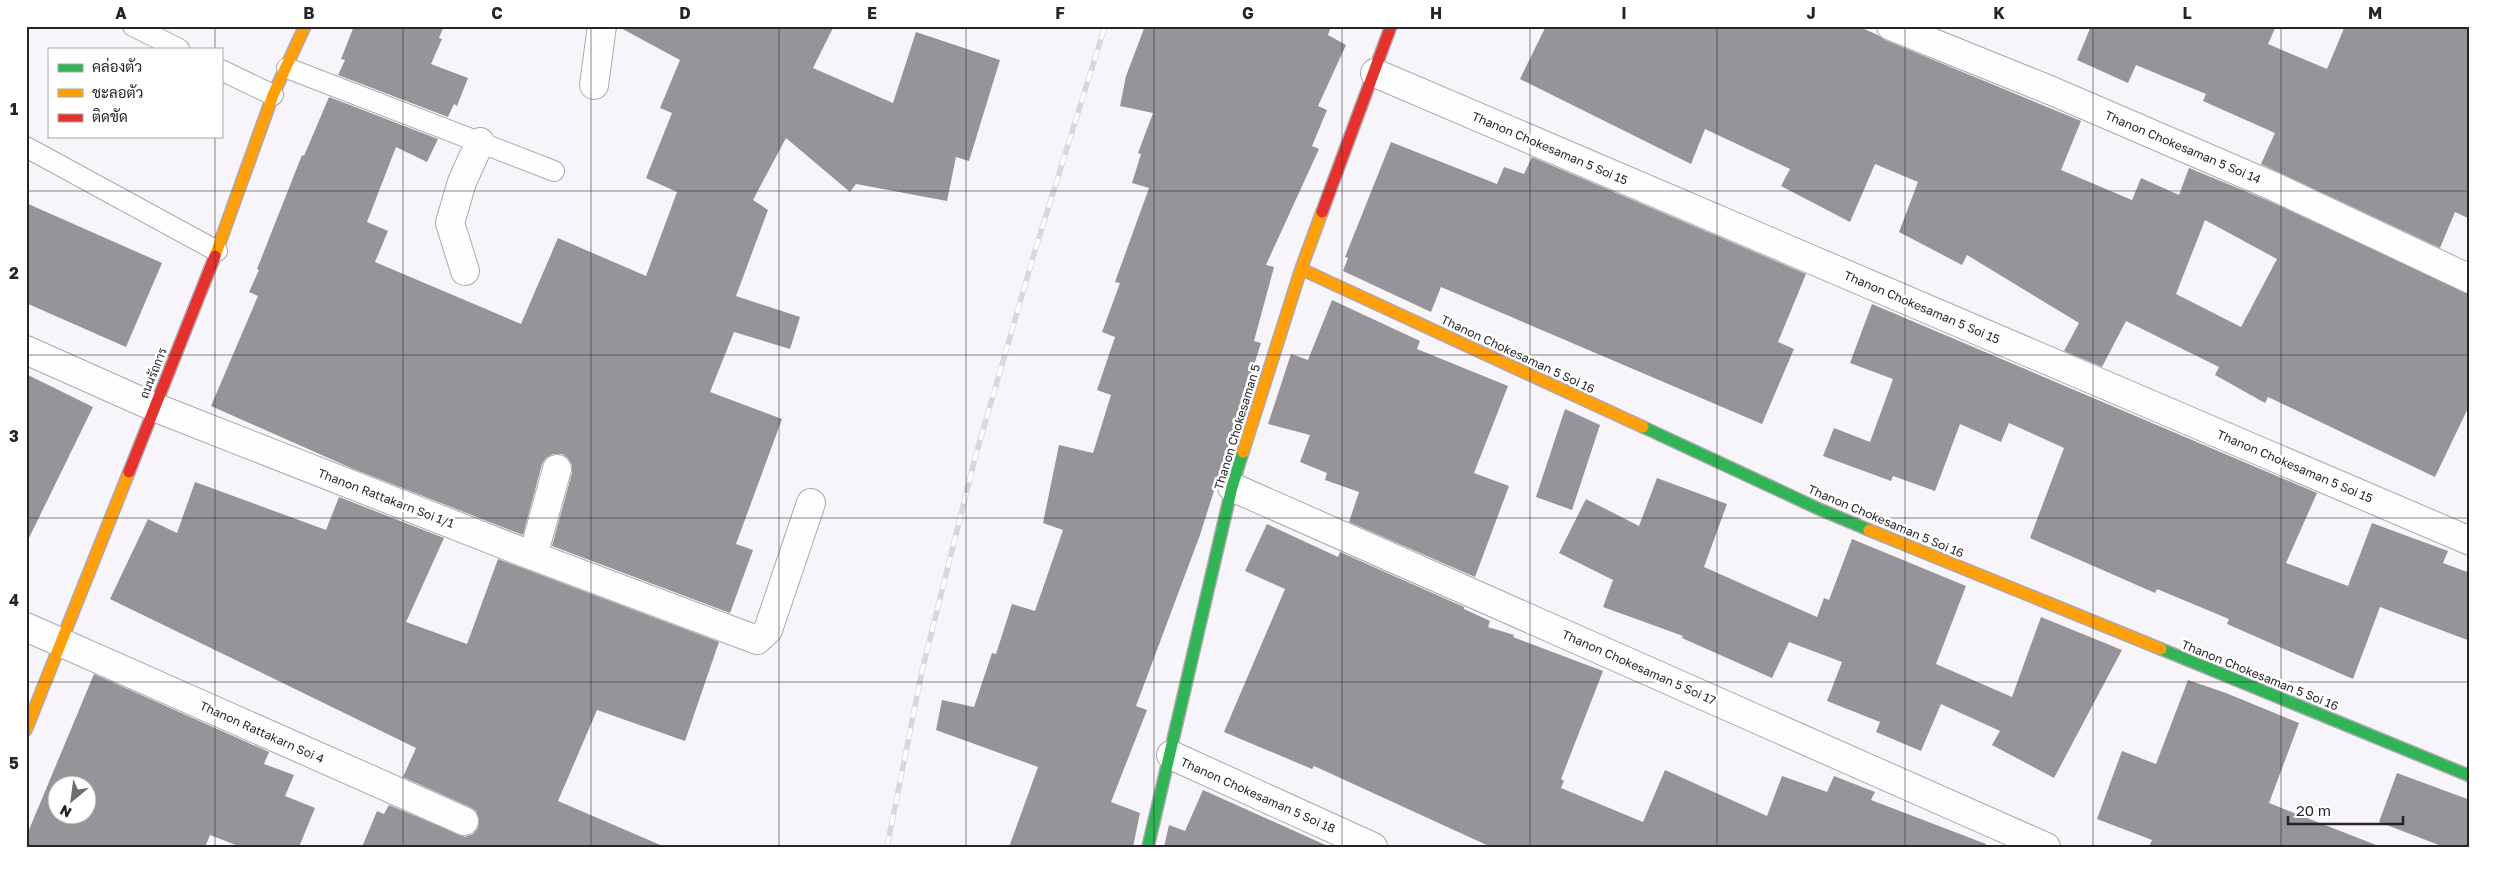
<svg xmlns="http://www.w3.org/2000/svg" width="2496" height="873" font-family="'Golos Text',Sarabun,sans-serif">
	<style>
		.building { fill: #979499; fill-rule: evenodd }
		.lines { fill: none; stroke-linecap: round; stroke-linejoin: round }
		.lane-casing { stroke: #aca8ae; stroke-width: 22 }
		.street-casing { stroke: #aca8ae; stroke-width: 30 }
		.fast-casing { stroke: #aca8ae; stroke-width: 14 }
		.slow-casing { stroke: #aca8ae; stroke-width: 14 }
		.jam-casing { stroke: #aca8ae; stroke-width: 14 }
		.lane { stroke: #fefefe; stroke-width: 20 }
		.street { stroke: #fefefe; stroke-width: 28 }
		.fast { stroke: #30b455; stroke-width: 11 }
		.slow { stroke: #ff9f0a; stroke-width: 11 }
		.jam { stroke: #e5322d; stroke-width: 11 }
		.rail-casing { stroke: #d9d7da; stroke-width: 5.5 }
		.rail { stroke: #fff; stroke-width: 4; stroke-dasharray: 11; stroke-linecap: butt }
		.grid { fill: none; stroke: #272329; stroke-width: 1; stroke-opacity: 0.55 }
		.labels { text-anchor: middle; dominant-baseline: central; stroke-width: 5; stroke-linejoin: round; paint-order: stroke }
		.street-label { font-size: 12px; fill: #272329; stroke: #fff }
		.neatline { fill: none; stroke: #272329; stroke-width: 2 }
		.grid-label { font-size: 16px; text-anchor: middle; font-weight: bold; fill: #272329 }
	</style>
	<rect width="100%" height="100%" fill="#f8f5fa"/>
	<!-- building -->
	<path class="building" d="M354 26H444L439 38 442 39 431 64 468 78 457 106 454 104 448 117 338 75 345 60 341 59Z
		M617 26H834L813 68 893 103 916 32 1000 60 969 161 956 157 947 201 856 184 850 192 786 138 753 200 768 210 736 296 800 317 790 349 734 332 710 392 782 419 736 544 753 550 730 613 552 546 572 473V465L568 458 562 454H553L546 458 542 464 523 535 351 468 211 406 258 296 249 292 259 270 257 269 302 155 304 156 329 97 438 139 427 162 396 147 367 222 388 231 375 262 521 324 558 238 646 276 677 192 646 178 672 113 660 108 680 60Z
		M1145 26H1331L1328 35 1346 45 1318 106 1327 110 1312 146 1319 149 1266 265 1274 267 1254 341 1261 343 1200 535 1136 706 1147 710 1111 802 1140 813 1133 847H1009L1038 767 936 730 942 700 974 707 992 653 996 654 1012 604 1035 611 1063 530 1043 523 1059 445 1093 453 1111 395 1097 390 1115 337 1102 332 1120 283 1115 282 1149 188 1132 183 1141 154 1138 153 1153 113 1120 106 1126 76Z
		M1546 26H1857L1878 35 1885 40 2081 121 2061 170 2132 200 2141 178 2179 195 2189 168 2269 201 2470 294V404L2435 477 2268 397 2265 403 2215 375 2219 367 2126 321 2102 367 2064 351 2079 323 1967 255 1962 265 1899 232 1918 182 1875 164 1850 222 1781 186 1790 169 1705 129 1691 164 1520 79ZM2205 220 2277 259 2241 327 2176 294Z
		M2091 26H2276L2268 44 2327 69 2345 26H2470V219L2455 212 2440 248 2261 164 2275 133 2203 101 2206 94 2136 65 2128 83 2077 60Z
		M1391 142 1497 184 1504 167 1524 174 1532 157 1806 274 1778 342 1794 349 1762 424 1441 287 1431 312 1343 271 1348 258 1345 257Z
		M26 203 162 263 126 347 26 303Z
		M1332 300 1420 341 1417 349 1508 386 1474 473 1509 486 1475 577 1349 522 1359 492 1325 480 1327 473 1300 462 1310 435 1268 424 1291 354 1308 360Z
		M1872 304 2317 493 2286 563 2348 586 2372 523 2448 551 2443 563 2470 573V641L2380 607 2353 679 2227 624 2229 619 2157 589 2155 593 2030 538 2064 448 2009 423 2001 442 1960 424 1935 491 1893 476 1891 481 1823 456 1834 428 1870 442 1893 379 1850 363Z
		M26 374 93 407 26 544Z
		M1565 409 1600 425 1572 510 1536 497Z
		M1657 478 1727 504 1704 567 1817 617 1824 598 1829 600 1852 539 1966 586 1936 664 2012 697 2041 617 2122 650 2054 778 1992 745 2000 731 1941 704 1921 751 1876 732 1880 722 1827 701 1842 662 1789 642 1772 678 1682 638 1683 636 1603 607 1613 580 1559 553 1586 499 1639 526Z
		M195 482 326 530 339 497 444 538 406 622 467 644 498 559 719 642 685 741 597 710 558 801 665 847H362L377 811 384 814 389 805 465 837 473 834 478 828 479 819 476 811 470 807 403 777 416 748 110 599 148 519 177 533Z
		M1267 524 1338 557 1340 552 1464 607V609L1490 621 1488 627 1514 635 1513 637 1603 671 1561 779 1564 781 1561 788 1643 822 1665 770 1767 816 1782 776 1827 792 1834 776 1875 792 1871 800 1986 844V847H1491L1314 766 1312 769 1224 732 1285 589 1245 571Z
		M94 674 269 752 264 764 294 775 285 796 315 808 299 847H241L210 835 205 847H26V837ZM58 786H88V816H58Z
		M2188 680 2226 693 2299 723 2269 803 2376 845V847H2149L2152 840 2097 819 2122 751 2156 764Z
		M2397 773 2470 800V847H2444L2379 822Z
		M1203 790 1330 847H1164L1169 825 1185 831Z"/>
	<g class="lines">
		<!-- lane casing -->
		<g class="lane-casing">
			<path id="lane" d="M133 26 179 49
				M287 68 554 171
				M221 70 273 95
				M26 147 217 251"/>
		</g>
		<!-- street casing -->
		<g class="street-casing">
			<path id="street" d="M1891 26 2052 91 2275 187 2470 279
				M1375 73 2470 541
				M594 85 602 26
				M465 271 450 223 462 182 480 142
				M26 350 154 407 533 556 557 469
				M1232 487 2046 847
				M533 556 757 640 768 630 811 503
				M26 627 464 821
				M1171 755 1373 847"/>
		</g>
		<!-- fast casing -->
		<g class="fast-casing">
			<path id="fast" d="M1643 427 1819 509 1869 530
				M2161 649 2470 776
				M1148 847 1232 487 1243 452"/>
		</g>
		<!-- slow casing -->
		<g class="slow-casing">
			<path id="slow" d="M215 256 273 95 305 26
				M1301 269 1643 427
				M1243 452 1301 269 1322 212
				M1869 530 2161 649
				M26 730 129 472"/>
		</g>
		<!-- jam casing -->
		<g class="jam-casing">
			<path id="jam" d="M1322 212 1391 26
				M129 472 215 256"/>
		</g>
		<!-- lane -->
		<use href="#lane" class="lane"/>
		<!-- street -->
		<use href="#street" class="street"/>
		<!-- fast -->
		<use href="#fast" class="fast"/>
		<!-- slow -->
		<use href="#slow" class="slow"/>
		<!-- jam -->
		<use href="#jam" class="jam"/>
		<!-- rail casing -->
		<g class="rail-casing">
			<path id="rail" d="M887 847 922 671 975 458 1034 254 1105 26"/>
		</g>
		<!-- rail -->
		<use href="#rail" class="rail"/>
	</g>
	<!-- grid -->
	<path class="grid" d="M215 26V49M403 26V847M591 26V847M779 26V847M966 26V847M1154 26V847M1342 26V847M1530 26V847M1717 26V847M1905 26V847M2093 26V847M2281 26V847M215 136V847M26 191H2470M26 355H2470M26 518H2470M26 682H2470"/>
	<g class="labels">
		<!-- street labels -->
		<g class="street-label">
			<text transform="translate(2183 147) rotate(23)">Thanon Chokesaman 5 Soi 14</text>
			<text transform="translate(1550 148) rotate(23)">Thanon Chokesaman 5 Soi 15</text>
			<text transform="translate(1922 307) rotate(23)">Thanon Chokesaman 5 Soi 15</text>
			<text transform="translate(1518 354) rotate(25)">Thanon Chokesaman 5 Soi 16</text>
			<text transform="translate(153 373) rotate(-68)">ถนนรัถการ</text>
			<text transform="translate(1237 427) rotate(-73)">Thanon Chokesaman 5</text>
			<text transform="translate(2295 466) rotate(23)">Thanon Chokesaman 5 Soi 15</text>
			<text transform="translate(386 498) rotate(21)">Thanon Rattakarn Soi 1/1</text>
			<text transform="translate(1886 521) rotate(23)">Thanon Chokesaman 5 Soi 16</text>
			<text transform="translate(1639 667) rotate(24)">Thanon Chokesaman 5 Soi 17</text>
			<text transform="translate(2260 675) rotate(22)">Thanon Chokesaman 5 Soi 16</text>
			<text transform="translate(262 732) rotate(24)">Thanon Rattakarn Soi 4</text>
			<text transform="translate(1258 795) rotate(24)">Thanon Chokesaman 5 Soi 18</text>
		</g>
	</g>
	<!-- border -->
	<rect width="2496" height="873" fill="none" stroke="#ffffff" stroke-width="55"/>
	<!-- legend -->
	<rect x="48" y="48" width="175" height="90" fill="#ffffff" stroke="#a9a7a9"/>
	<rect x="58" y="64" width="25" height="8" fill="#30b455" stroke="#a9a7a9"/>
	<text x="92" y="72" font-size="15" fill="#272329">คล่องตัว</text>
	<rect x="58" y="89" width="25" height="8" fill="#ff9f0a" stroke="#a9a7a9"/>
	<text x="92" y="98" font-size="15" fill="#272329">ชะลอตัว</text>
	<rect x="58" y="114" width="25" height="8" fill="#e5322d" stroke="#a9a7a9"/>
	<text x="92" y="122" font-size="15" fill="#272329">ติดขัด</text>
	<!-- north arrow -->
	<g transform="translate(72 800) rotate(209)"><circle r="24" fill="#ffffff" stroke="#a9a7a9"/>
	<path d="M0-4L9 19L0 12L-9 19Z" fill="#706c72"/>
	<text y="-8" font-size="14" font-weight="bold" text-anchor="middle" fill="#272329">N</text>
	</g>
	<!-- scale -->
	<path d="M2288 816v8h115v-8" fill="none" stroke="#272329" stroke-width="2.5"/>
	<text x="2296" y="816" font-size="15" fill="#272329" stroke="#ffffff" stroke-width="4" paint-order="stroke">20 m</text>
	<rect x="28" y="28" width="2440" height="818" class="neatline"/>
	<g class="grid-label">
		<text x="121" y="19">A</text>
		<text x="309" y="19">B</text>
		<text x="497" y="19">C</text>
		<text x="685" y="19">D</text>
		<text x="872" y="19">E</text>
		<text x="1060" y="19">F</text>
		<text x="1248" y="19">G</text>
		<text x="1436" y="19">H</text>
		<text x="1624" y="19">I</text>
		<text x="1811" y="19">J</text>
		<text x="1999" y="19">K</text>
		<text x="2187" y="19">L</text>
		<text x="2375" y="19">M</text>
		<text x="14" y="115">1</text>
		<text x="14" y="279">2</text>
		<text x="14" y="442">3</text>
		<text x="14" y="606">4</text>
		<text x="14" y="769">5</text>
	</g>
</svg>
